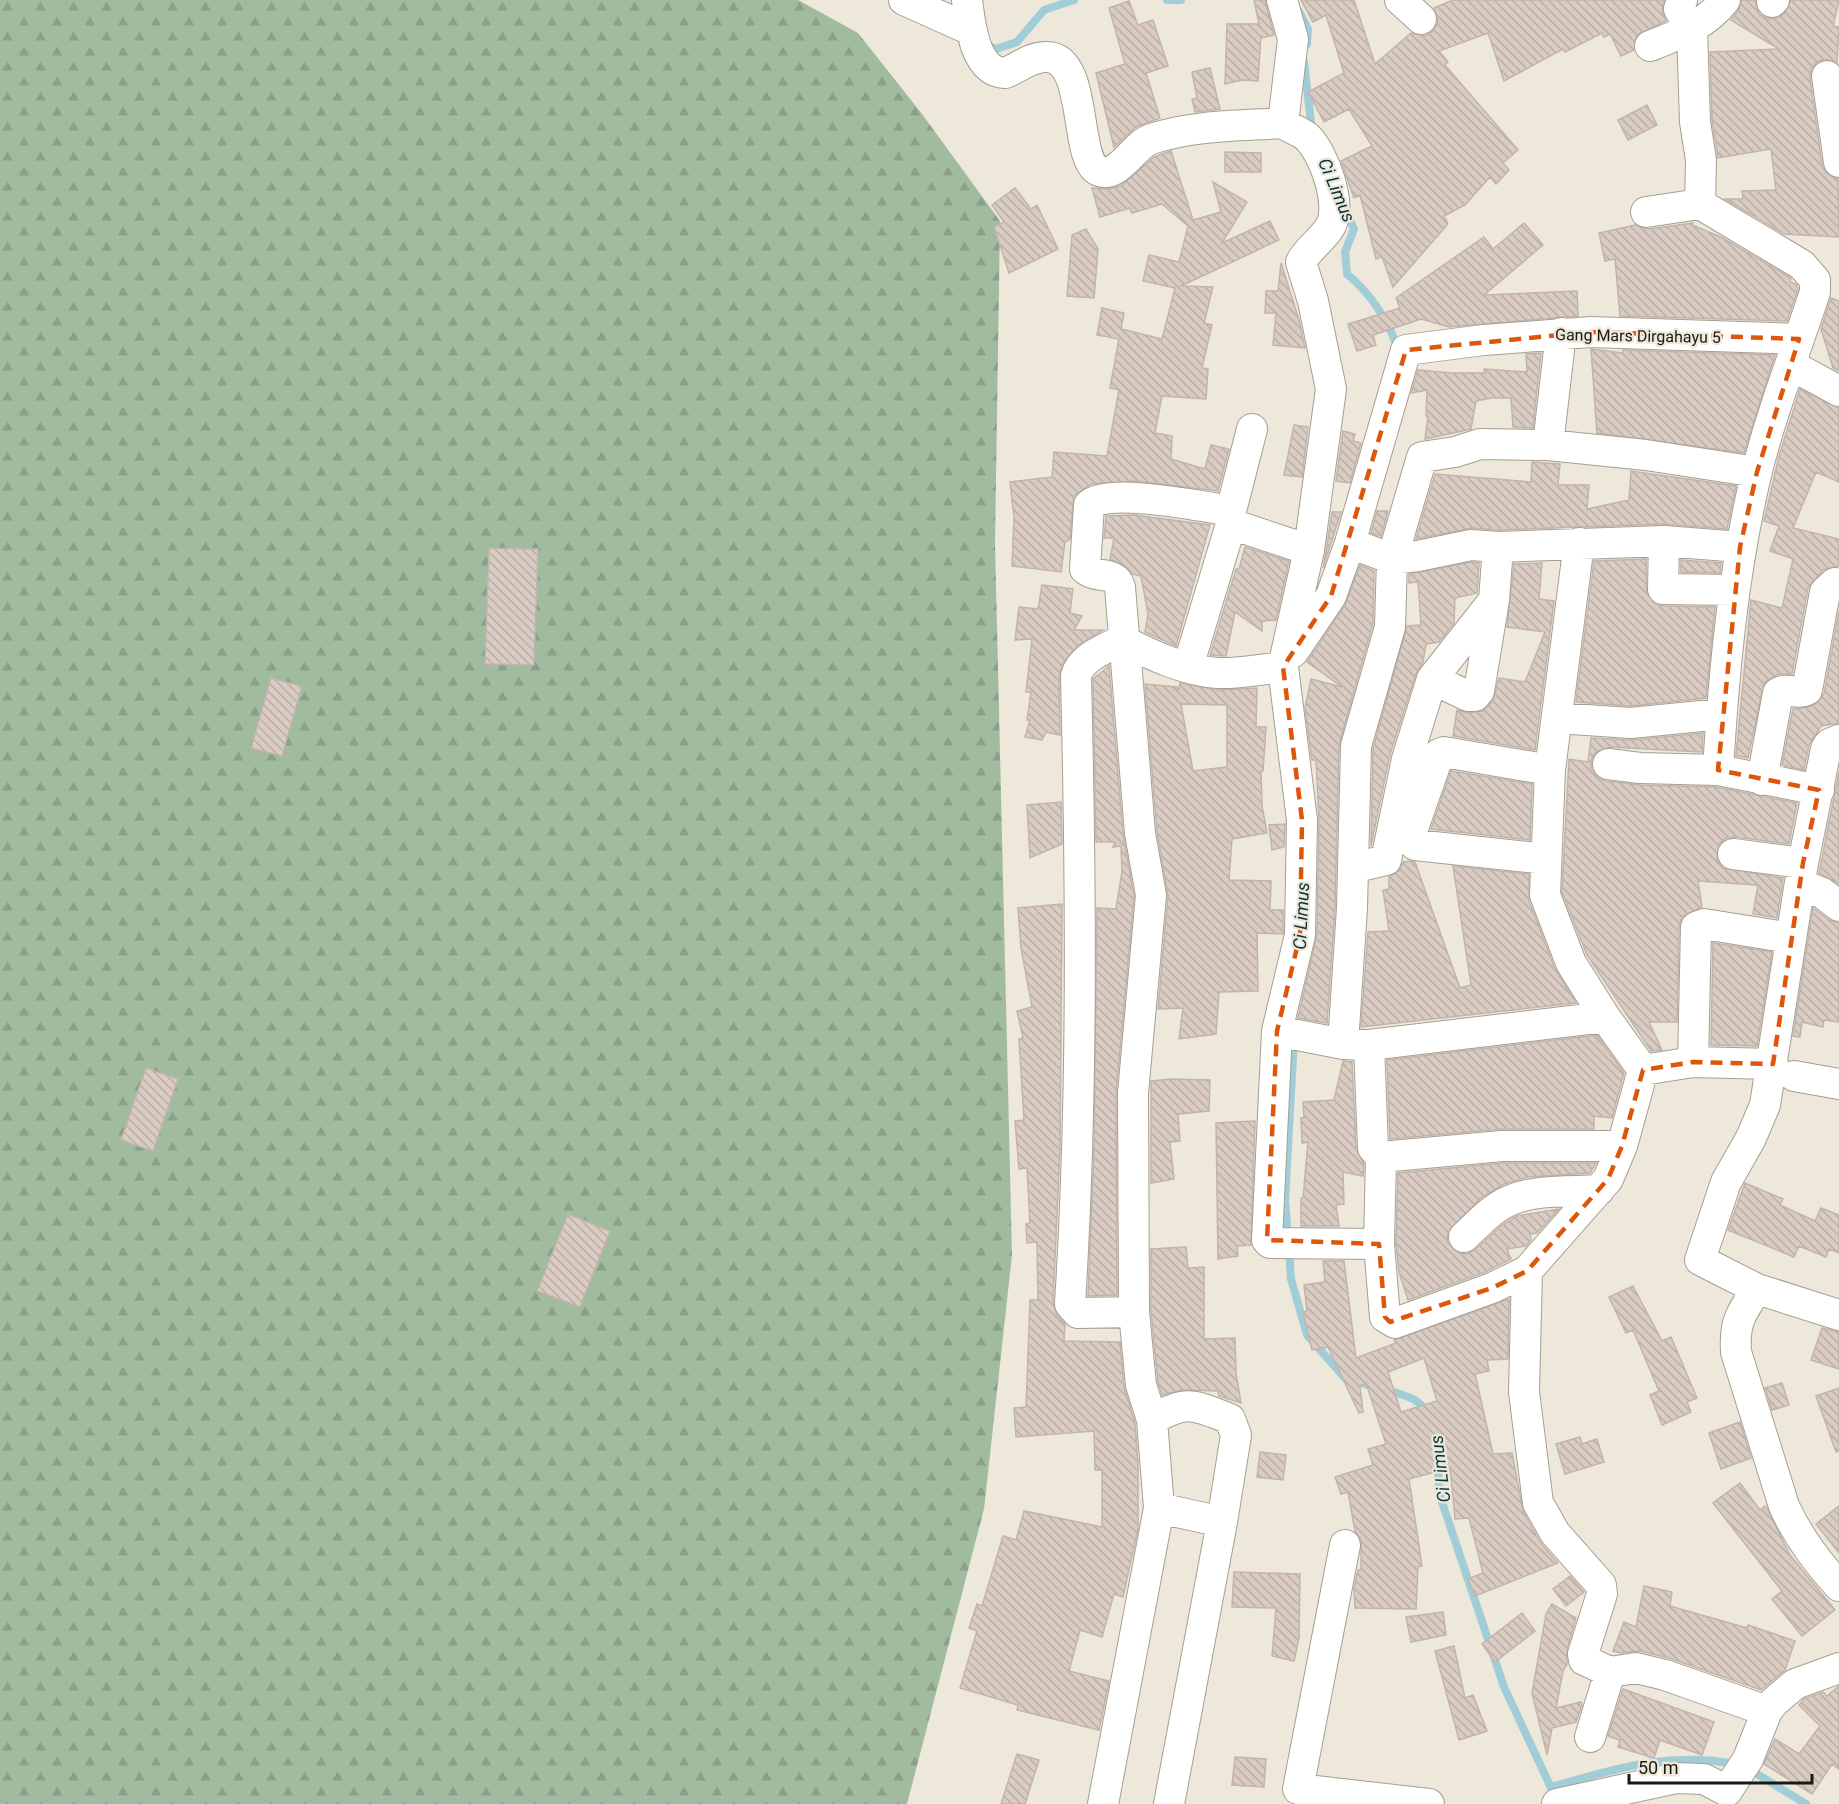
<svg xmlns="http://www.w3.org/2000/svg" width="1839" height="1804" font-family="Roboto,sans-serif">
	<style>
		.forest { fill: url(#forest-firs) }
		.lines { fill: none; stroke-linecap: round; stroke-linejoin: round }
		.stream { stroke: #a1cdd8; stroke-width: 8 }
		.building { fill: url(#building-back-hatch); stroke: #c2b4ab; stroke-width: 1.5; fill-rule: evenodd }
		.minor-casing { stroke: #a59f92; stroke-width: 32 }
		.minor { stroke: #fff; stroke-width: 30 }
		.marked { fill: none; stroke: #de560c; stroke-width: 4.5; stroke-dasharray: 12 8; stroke-linejoin: round }
		.labels { text-anchor: middle; dominant-baseline: central; stroke-width: 4.5; stroke-linejoin: round; paint-order: stroke }
		.street-label { font-size: 16px; fill: #1b1914; stroke: #eee8da }
		.water-label { font-size: 18px; font-style: italic; fill: #09343c; stroke: #eee8da }
	</style>
	<defs>
		<pattern id="forest-firs" width="22" height="20" patternUnits="userSpaceOnUse" patternTransform="scale(1.5)"><rect width="22" height="20" fill="#a1bb9f"/><path d="M5 1l3.5 6h-7zM16 11l3.5 6h-7z" fill="#8aa088"/></pattern>
		<pattern id="building-back-hatch" width="6" height="6" patternUnits="userSpaceOnUse" patternTransform="scale(1.5)"><rect width="6" height="6" fill="#daccc3"/><path d="M-1 5l2 2M0 0l6 6M5-1l2 2" fill="none" stroke="#baafa7"/></pattern>
	</defs>
	<rect width="100%" height="100%" fill="#eee8da"/>
	<!-- forest -->
	<path class="forest" d="M0 0H798L858 33 922 114 1000 221 995 544 1012 1255 984 1509 907 1804H0Z"/>
	<g class="lines">
		<!-- stream -->
		<path class="stream" d="M1167 0H1181
			M1299 11 1308 29 1307 44
			M986 44 996 49 1017 42 1044 10 1074 0
			M1304 62 1312 131
			M1345 208 1354 229 1345 252 1347 274C1372 295 1386 318 1398 348
			M1288 1237 1285 1200 1294 1039
			M1289 1249 1291 1279 1307 1335 1345 1378 1375 1387
			M1387 1390C1402 1395 1419 1397 1427 1413
			M1438 1461 1439 1493 1504 1687 1553 1792
			M1752 1771 1806 1804
			M1551 1787C1615 1769 1669 1751 1735 1764"/>
	</g>
	<!-- building -->
	<path class="building" d="M1254 0H1265L1274 35 1261 38V35L1258 81 1242 80 1225 84 1227 24H1259Z
		M1301 0H1354L1375 64 1411 33 1426 36 1433 31 1438 22 1434 8 1453 0H1664L1662 11 1666 21 1637 35 1634 50 1621 56 1610 34 1604 37 1602 33 1565 52 1563 49 1504 81 1488 33 1439 51 1448 62 1445 65 1518 150 1503 163 1509 170 1496 184 1490 177 1465 205 1444 216 1448 224 1393 287 1382 257 1376 259 1360 195 1354 198 1341 161 1372 146 1349 109 1324 122 1308 92 1344 73 1326 15 1313 22Z
		M1742 0H1755L1759 14 1768 19 1777 18 1784 14 1791 0H1839L1833 26 1839 27 1837 63 1825 59 1817 62 1811 69 1810 78 1822 165 1826 173 1838 179 1839 237 1784 234 1725 199H1743L1742 191 1776 190 1771 149 1718 158 1712 120 1710 52 1779 49 1731 20 1738 11Z
		M1129 1 1138 25 1153 20 1168 66 1146 73 1160 118 1136 127 1114 147 1096 73 1125 64 1109 8Z
		M1210 68 1220 109 1195 112 1192 99 1197 98 1192 72Z
		M1647 105 1657 125 1628 140 1618 120Z
		M1171 151 1193 220 1221 212 1213 182 1247 202 1222 243 1270 221 1279 240 1181 286 1213 287 1204 323 1212 325 1202 368 1208 369 1206 399 1162 396 1155 433 1172 436 1171 459 1205 469 1211 445 1229 449 1218 491 1136 481 1091 484 1074 496 1070 539 1065 542 1061 572 1012 566 1014 517 1010 482 1052 477 1054 452 1107 456 1119 390 1110 388 1119 339 1097 335 1102 308 1124 313 1121 329 1162 339 1175 288 1143 281 1149 255 1179 262 1188 226 1162 204 1132 213 1130 208 1100 217 1092 188 1110 189 1122 185 1154 157Z
		M1225 152 1261 153V172H1225Z
		M1015 188 1031 209 1037 205 1058 249 1009 273 994 227 1004 222 992 205Z
		M1524 223 1543 245 1484 295 1577 291 1578 316 1449 327 1421 319 1373 335 1376 345 1357 351 1348 324 1400 308 1396 298 1484 237 1493 249Z
		M1693 223 1692 225 1721 237 1791 278 1790 282 1796 284 1798 289 1787 321 1620 316 1615 259 1605 261 1599 233 1635 225 1649 229Z
		M1086 229 1098 249 1094 298 1067 296 1072 235Z
		M1281 263 1299 320 1305 348 1273 345 1276 313H1265L1266 291H1278Z
		M1831 298 1839 301V371L1833 368 1821 329Z
		M1591 349 1623 353V350L1775 355 1744 453 1597 433Z
		M1541 353 1533 428 1513 427 1511 398H1492L1476 401 1471 429 1425 439 1428 416H1426L1427 390 1411 393 1418 370 1452 373H1485L1484 369 1527 372 1526 354Z
		M1800 389 1839 408V482L1816 472 1793 528 1839 539V563L1838 566 1823 570 1808 588 1792 674H1778L1764 683 1748 758 1736 756 1751 600 1782 608 1793 559 1770 551 1779 526 1764 521 1779 456Z
		M1294 425 1308 427 1302 477 1284 475Z
		M1343 431 1355 434 1353 441 1361 443 1350 483 1336 481Z
		M1532 462 1560 464 1558 485H1589L1587 509 1629 500 1631 471 1736 486 1727 529 1664 524 1498 530 1472 528 1416 539 1435 474 1531 482Z
		M1377 511H1388L1381 536 1371 533Z
		M1332 512H1341L1323 568 1326 552Z
		M1134 515 1210 525 1176 646 1145 632 1148 614 1141 576 1133 574 1125 566 1110 559 1114 538H1104L1106 516Z
		M1245 547 1289 561 1276 620 1262 621V631L1235 612 1226 656 1210 655 1236 569H1239Z
		M489 548 538 549 534 665 485 664Z
		M1646 559V589L1654 603 1663 606 1715 607 1706 698 1631 706 1576 702 1594 561Z
		M1681 560 1721 563 1720 573 1681 572Z
		M1472 562 1479 563 1477 593 1455 598 1454 623 1439 642 1426 644 1423 662 1416 674 1390 754 1371 846 1373 749 1407 626 1421 625 1418 582 1409 583V574Z
		M1542 563 1539 599 1554 601 1535 750 1453 736 1457 710 1468 713 1483 711 1493 701 1499 678 1525 682 1545 632 1507 627 1514 564Z
		M1360 565 1374 571 1373 623 1339 745 1335 907 1327 1023 1298 1018 1317 935 1319 820 1316 760H1312L1305 708 1311 679 1342 687 1307 662 1345 605Z
		M1042 585 1073 589 1070 613 1082 616 1074 630H1103L1078 645 1063 663 1059 676 1060 735 1046 732 1042 740 1025 737 1030 720H1027L1031 692H1026L1032 639 1015 640 1019 607 1038 609Z
		M1839 611V723L1821 726 1809 745 1804 770 1782 765 1793 709 1813 706 1824 694Z
		M1109 666 1123 834 1134 896 1116 1093 1117 1295 1088 1296 1094 1148 1097 908 1116 909 1122 871 1121 846 1113 847 1115 842H1096L1093 679Z
		M271 678 302 686 282 756 251 748Z
		M1180 683 1218 690 1257 688 1256 727H1266L1263 771H1261L1262 806 1267 833 1232 839 1229 880 1271 881 1270 910H1283V934L1257 933 1258 991 1219 992 1216 1034 1179 1039 1183 1008 1158 1009 1168 896 1157 831 1145 684 1177 687 1178 691ZM1181 704 1227 705V767L1193 771Z
		M1703 733 1702 752 1610 747 1595 753 1591 761 1592 771 1598 778 1606 781 1640 785 1716 787 1797 803 1789 844 1735 837 1726 838 1719 844 1717 860 1723 868 1783 878 1777 918 1753 914 1758 885 1698 881 1702 907 1682 917 1679 927 1677 1022H1649L1662 1050 1651 1051 1587 955 1562 892 1569 759 1588 762 1591 738 1633 740Z
		M1451 771 1532 784 1530 840 1431 829Z
		M1839 772V884L1819 873Z
		M1061 802 1062 844 1030 858 1027 805Z
		M1285 824 1284 847 1272 850 1269 825Z
		M1411 861 1415 862 1460 988 1471 985 1453 866 1529 874V901L1555 969 1576 1003 1361 1027 1368 932 1389 931 1383 890 1389 889V877L1399 871 1403 862Z
		M1062 904 1060 1147 1053 1303 1057 1315 1065 1324 1064 1341 1120 1342 1124 1387 1135 1423 1138 1464V1529L1123 1597 1114 1594 1102 1637 1080 1630 1069 1671 1109 1681 1099 1730 1017 1710 1018 1705 960 1688 977 1631 969 1628 977 1604 982 1606 1003 1536 1016 1540 1024 1511 1102 1527V1470H1095L1094 1431 1016 1437 1014 1408 1026 1407 1030 1300H1038L1037 1242 1027 1243 1026 1224 1030 1223 1027 1168 1019 1169 1015 1121 1024 1120 1019 1039 1023 1038 1017 1011 1032 1007 1021 948 1018 908Z
		M1813 908 1829 920 1839 923V1022L1824 1020 1823 1027 1802 1022 1800 1037 1793 1036Z
		M1713 943 1772 952 1757 1046 1711 1045Z
		M1597 1035 1624 1073 1612 1118 1594 1116V1129H1501L1390 1139 1387 1060Z
		M1343 1061 1352 1062 1356 1149 1364 1163 1363 1176 1343 1172 1344 1204 1336 1205 1339 1226H1301V1198H1303L1308 1142 1302 1143 1301 1118H1304L1303 1102 1334 1100Z
		M146 1068 178 1079 153 1151 121 1140Z
		M1172 1079 1210 1080 1209 1111 1178 1114 1180 1141 1170 1142 1174 1179 1151 1183V1081Z
		M1255 1121 1251 1245 1237 1246 1238 1256 1218 1259 1216 1123Z
		M1503 1163H1596L1590 1173 1528 1177 1504 1184 1482 1197 1448 1232 1447 1242 1459 1253 1467 1254 1475 1250 1502 1225 1517 1216 1559 1209 1537 1233 1530 1234 1531 1240 1526 1246 1507 1249 1511 1259 1485 1272 1408 1300 1399 1272 1396 1243 1398 1173Z
		M1745 1183 1783 1199 1780 1205 1815 1221 1821 1208 1839 1215V1253L1829 1249 1826 1257 1799 1246 1794 1257 1728 1230Z
		M568 1214 610 1231 580 1307 537 1291Z
		M1186 1247 1188 1268 1204 1267V1339L1235 1338 1236 1373 1241 1403 1219 1396 1218 1391 1182 1390 1162 1395 1158 1382 1151 1311V1249Z
		M1323 1261H1344L1356 1358 1396 1343 1394 1340 1509 1299 1508 1359 1487 1360 1489 1371 1475 1374 1493 1454 1512 1453 1523 1511 1540 1542 1558 1563 1475 1596 1468 1579 1483 1573 1469 1518 1455 1519 1450 1468 1409 1479 1422 1566 1418 1567 1416 1609 1355 1608 1354 1588 1358 1570H1361V1540L1355 1531 1348 1492 1341 1494 1335 1477 1373 1465 1368 1449 1386 1444 1366 1383 1360 1386 1363 1412 1359 1413 1328 1347 1312 1350 1303 1312 1307 1311 1304 1285 1325 1282ZM1424 1358 1437 1401 1401 1412 1388 1372Z
		M1633 1286 1662 1341 1671 1337 1697 1398 1687 1402 1691 1412 1662 1425 1650 1395 1659 1391 1633 1330 1626 1333 1609 1297Z
		M1822 1328 1839 1332V1369L1811 1360Z
		M1782 1383 1789 1405 1772 1410 1765 1388Z
		M1839 1388V1451L1836 1452 1816 1396Z
		M1740 1422 1751 1458 1721 1469 1709 1433Z
		M1580 1437 1582 1444 1597 1439 1604 1462 1565 1474 1556 1444Z
		M1260 1452 1286 1455 1283 1480 1257 1477Z
		M1740 1483 1760 1510 1765 1506 1767 1508 1790 1555 1835 1610 1802 1636 1772 1599 1782 1591 1713 1503Z
		M1839 1506V1553L1816 1524Z
		M1234 1572 1300 1574 1299 1638 1294 1661 1272 1656 1276 1608 1232 1607Z
		M1570 1576 1584 1592 1566 1606 1553 1589Z
		M1644 1586 1672 1592 1670 1606 1747 1628 1748 1625 1795 1641 1785 1670 1761 1690 1669 1658 1640 1651 1620 1653 1613 1651 1624 1622 1636 1627Z
		M1552 1604 1576 1618 1567 1649V1664L1563 1671 1556 1708 1581 1702 1582 1705 1576 1722 1552 1728 1547 1755 1532 1693 1546 1614Z
		M1443 1612 1446 1635 1411 1642 1406 1617Z
		M1522 1613 1535 1631 1495 1662 1482 1644Z
		M1454 1646 1465 1698 1473 1695 1487 1731 1459 1740 1435 1651Z
		M1839 1686V1769L1832 1764 1812 1794 1764 1764 1775 1739 1799 1754 1820 1726 1799 1705 1804 1699 1823 1692 1827 1696Z
		M1623 1689 1714 1722 1702 1755 1660 1740 1654 1758 1618 1747 1620 1740 1608 1736Z
		M1017 1754 1039 1760 1025 1804H1001Z
		M1235 1757 1266 1759 1264 1787 1232 1785Z"/>
	<g class="lines">
		<!-- minor casing -->
		<g class="minor-casing">
			<path id="minor" d="M904 0 971 30
				M967 0C970 22 974 72 1005 73 1019 68 1031 56 1047 57 1089 58 1073 160 1099 171 1118 179 1134 145 1151 139 1193 125 1239 126 1283 123
				M1282 0 1293 39 1283 123C1290 128 1301 132 1307 137 1324 153 1343 206 1330 227 1323 239 1305 252 1301 262L1313 301 1331 389 1309 550 1283 667 1302 820 1300 935 1277 1031 1343 1044 1369 1045 1605 1017
				M1400 0 1421 19
				M1682 0 1679 9 1692 29 1695 122 1701 160 1700 204
				M1772 2 1774 0
				M1650 46C1678 35 1706 25 1725 0
				M1827 76 1839 162
				M1646 212 1700 204 1802 265 1815 280V292C1795 353 1771 413 1756 475 1733 572 1724 671 1718 770L1819 790
				M1791 365 1839 391
				M1548 445 1561 333
				M1664 541 1663 589 1734 590
				M1350 543 1392 559 1418 556 1471 545 1498 547 1664 541 1740 547
				M1579 543 1550 770 1545 895 1571 963 1605 1017 1643 1070
				M1293 652 1331 596 1350 543 1406 350 1484 340 1591 332 1799 339
				M1188 667 1231 524 1309 550
				M1432 679 1468 696H1475L1479 691 1494 600 1498 547
				M1557 718 1631 723 1721 714
				M1839 740 1829 744 1826 749 1803 863 1765 1105 1751 1138 1726 1182 1700 1260 1757 1289 1839 1315
				M1608 764 1640 768 1718 770
				M1762 780 1778 693C1786 687 1798 695 1807 690L1825 592 1835 583
				M1733 854 1803 863
				M1546 859 1415 845 1411 841V834L1439 754 1444 752 1550 770
				M1353 868 1386 860 1407 759 1432 679 1494 600
				M1800 884 1822 893 1839 906
				M1277 1031 1267 1240 1270 1243 1379 1244
				M1343 1044 1352 908 1356 746 1390 627 1392 559 1422 457 1455 452 1480 444 1548 445 1646 455 1757 472
				M1369 1045 1373 1148 1381 1157 1379 1244 1385 1317 1395 1323 1492 1288 1527 1271
				M1693 1062 1696 927 1704 924 1791 938
				M1643 1070 1622 1146 1608 1179 1527 1271 1524 1392 1538 1503 1555 1533 1601 1585 1602 1594 1583 1654 1584 1660 1610 1672 1636 1668 1665 1675 1767 1711
				M1643 1070 1693 1062 1773 1064
				M1794 1076 1839 1084
				M1381 1157 1502 1146H1622
				M1464 1237C1478 1224 1493 1207 1511 1200 1537 1189 1572 1192 1599 1190
				M1757 1289C1741 1313 1734 1322 1736 1352L1784 1506C1798 1537 1816 1561 1839 1586
				M1134 1312 1078 1313 1070 1304C1083 1096 1081 885 1076 676 1081 657 1105 649 1122 640 1151 655 1185 671 1218 673 1239 674 1262 669 1283 667
				M1152 1420C1187 1399 1194 1405 1230 1419L1236 1435 1222 1522
				M1159 1508 1222 1522 1169 1804
				M1345 1545 1298 1789 1429 1804
				M1590 1737 1610 1672
				M1103 1804 1159 1508 1152 1420 1141 1385 1134 1312 1133 1093 1151 895 1140 833 1120 587C1115 570 1096 579 1085 569L1089 505C1106 487 1205 507 1231 511L1252 429
				M1557 1804 1676 1778 1704 1779 1727 1791 1748 1759 1767 1711 1774 1702 1795 1684 1839 1668"/>
		</g>
		<!-- minor -->
		<use href="#minor" class="minor"/>
	</g>
	<!-- marked area -->
	<path class="marked" d="M1591 332 1799 339 1757 472 1740 547 1718 770 1819 790 1803 863 1773 1064 1693 1062 1643 1070 1622 1146 1608 1179 1527 1271 1492 1288 1390 1322 1385 1317 1379 1244 1267 1240 1277 1031 1300 935 1302 820 1283 667 1331 596 1406 350Z"/>
	<g class="labels">
		<!-- street labels -->
		<g class="street-label">
			<text transform="translate(1638 336) rotate(1)">Gang Mars Dirgahayu 5</text>
		</g>
		<!-- water labels -->
		<g class="water-label">
			<text transform="translate(1337 190) rotate(67)">Ci Limus</text>
			<text transform="translate(1301 916) rotate(-87)">Ci Limus</text>
			<text transform="translate(1440 1469) rotate(-97)">Ci Limus</text>
		</g>
	</g>
	<!-- scale -->
	<path d="M1629 1774v9h183v-9" fill="none" stroke="#1b1914" stroke-width="3"/>
	<text x="1638" y="1774" font-size="18" fill="#1b1914" stroke="#eee8da" stroke-width="4.5" paint-order="stroke">50 m</text>
</svg>
